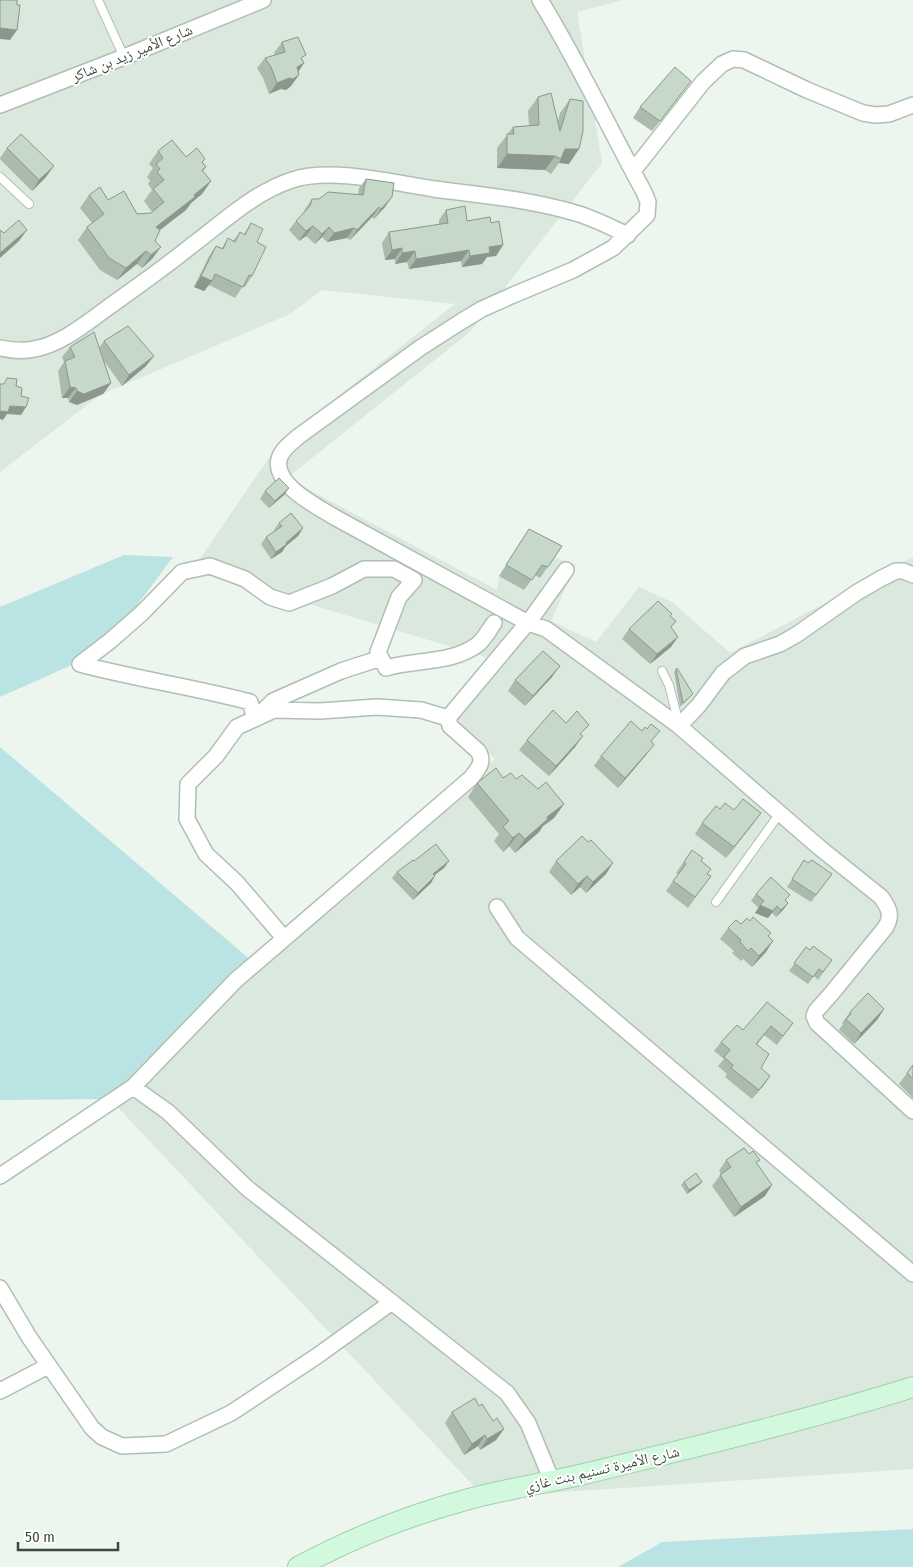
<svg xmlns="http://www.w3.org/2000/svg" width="913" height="1567" font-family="'Fira Sans Condensed','Noto Naskh Arabic',sans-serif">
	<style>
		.residential { fill: #dbe8de }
		.green { fill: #bae4e3 }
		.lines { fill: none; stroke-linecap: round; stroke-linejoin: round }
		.service-casing { stroke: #b0bfb2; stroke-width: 10 }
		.minor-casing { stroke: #b0bfb2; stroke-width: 18 }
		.secondary-casing { stroke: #a1cfad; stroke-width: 22 }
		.service { stroke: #fff; stroke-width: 8 }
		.minor { stroke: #fff; stroke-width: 15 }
		.secondary { stroke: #d2f9dd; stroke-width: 20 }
		.wall { fill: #aabaac }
		.shaded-wall { fill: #8b978c }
		.building { fill: #c6d8c8; stroke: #8b978c }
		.labels { text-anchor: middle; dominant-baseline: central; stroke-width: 4; stroke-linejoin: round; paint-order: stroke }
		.street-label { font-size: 15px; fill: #3b483c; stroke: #fff }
	</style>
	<rect width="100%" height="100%" fill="#ecf5ee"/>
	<!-- residential -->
	<path class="residential" d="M0 0H623L577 12 602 163 471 331 287 478 497 590 499 576 521 540 554 557 576 565 551 621 596 642 639 587 672 602 730 653 913 557V1469L484 1497 110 1099 495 759 449 715 495 660 193 569 279 443 455 304 322 290 290 314 100 395 0 472Z"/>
	<!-- green -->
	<path class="green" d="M124 555 173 557 103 651 0 697V607Z
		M0 747 260 968 110 1099 0 1100Z
		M913 1529V1567H618L662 1542Z"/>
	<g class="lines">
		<!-- service casing -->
		<g class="service-casing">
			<path id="service" d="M98 0 124 57
				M0 177 29 204
				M662 671 669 685 679 724
				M716 902 780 813"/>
		</g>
		<!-- minor casing -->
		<g class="minor-casing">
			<path id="minor" d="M540 0C578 62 609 128 644 192L648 202 647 215 613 248 573 270 511 296 482 309 462 321 420 348 299 436C292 442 282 449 279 459 273 485 318 507 336 518L528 623 524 627 448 718 450 726 478 751C485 762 478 769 471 778L236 980 133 1087 168 1112 247 1188 507 1393 528 1423 552 1481
				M0 105 124 57 263 0
				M633 171 703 82 722 64 733 59 744 60 807 90 863 113 875 115 889 114 913 105
				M0 348C11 350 23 352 34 349 60 345 85 324 106 309 135 288 164 268 191 246 223 222 253 193 292 180 332 167 393 183 434 189 480 195 527 199 572 212 592 217 610 227 628 235
				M566 570 528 623 546 629 679 726 820 848 881 897C889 908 893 916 885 928L832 993 816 1011 814 1016 817 1023 913 1111
				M381 658 341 671 273 701 255 719 250 702C194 687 136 679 80 664L110 641 142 613 182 572 210 566 245 579 270 597 289 603 332 586 364 569H394L414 580 399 597 378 652 386 668C416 659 451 664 477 645 484 640 489 630 494 623
				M679 726 699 705 723 673 745 656 780 644 796 635 856 593 880 579 896 571H903L913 575
				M497 907 517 938 913 1274
				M284 938 237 883 206 854 187 819 188 784 216 756 237 727 274 710 320 711 377 707 421 710 448 718
				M0 1176 133 1087
				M0 1288 29 1337 92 1428 102 1437 122 1446 166 1444 231 1413 317 1356 392 1302
				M0 1391 48 1366"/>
		</g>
		<!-- secondary casing -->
		<g class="secondary-casing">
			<path id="secondary" d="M298 1567C352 1538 409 1515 469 1499 507 1489 546 1483 584 1474 694 1447 805 1421 913 1387"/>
		</g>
		<!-- service -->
		<use href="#service" class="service"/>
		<!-- minor -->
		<use href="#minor" class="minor"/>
		<!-- secondary -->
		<use href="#secondary" class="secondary"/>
	</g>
	<!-- wall -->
	<path class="wall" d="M282 42 303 60 304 63 298 72 291 86 286 90 281 89 269 94 263 78 257 68 265 58 275 55 274 53Z
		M683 92 652 131 633 118 640 107Z
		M538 97 558 121 560 113 570 99 569 164 559 163 551 174 545 170 497 168V148L513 127 529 126 528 111Z
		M7 148 46 177 32 191 0 159V158Z
		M158 151 186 157 203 163 206 167 203 171 211 181 202 194 191 203 186 210 160 230 155 241 152 259 142 268 137 264 117 280 100 270 78 240 87 227 92 223 80 208 89 195 108 200 137 214 151 213 152 212 144 201 152 190 148 184 150 181 147 177 153 168 149 164Z
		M366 179 385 207 374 219 372 217 350 240 347 238 327 242 322 237 315 244 306 236 299 241 289 230 296 221 304 212 305 209 312 199H319L358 194 359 188Z
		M446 210 467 221 491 223 503 245 496 256 487 257 482 264 462 267 461 261 409 269 407 262 395 264V259L385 260 382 243 389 232 439 224V220Z
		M251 223 257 242 252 276 245 287 243 286 235 298 209 285 204 291 194 287 209 256 216 246 222 248 228 238 233 241 240 232 244 234Z
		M104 341 146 366 122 386 104 361 111 383 103 394 77 405 69 402 68 398H62L58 371 64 362 62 357 70 347 99 348Z
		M289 488 284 495 269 508 260 499 265 491Z
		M279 523 303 528 298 536 286 546 282 552 271 559 261 544 266 537 275 531 274 530Z
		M529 529 562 546 540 578 535 575 524 590 499 576Z
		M670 616 671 647 650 664 622 639 629 629Z
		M676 669 690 697 680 707 674 672Z
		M552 677 525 706 508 691 515 680Z
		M566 723 581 735 575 747 549 776 519 750 527 740Z
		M652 742 646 755 618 788 594 766 601 756Z
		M516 779 538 789 564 804 554 818 543 826 539 832 515 853 509 846 503 852 494 841 499 834 468 797 477 783Z
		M720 809 761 813 726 858 695 834 702 823Z
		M692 850 701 862 707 874 711 876 688 908 666 891 678 874 676 873Z
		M804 860 808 863 832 874 811 902 787 887Z
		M414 861 444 868 434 875 431 883 413 900 392 878 397 872Z
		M556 861 606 874 586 893 580 887 571 895 549 872Z
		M756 894 786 900 788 903 783 910 776 917 772 913 768 918 755 913 759 908 751 901Z
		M741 924 768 937 766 952 752 967 743 959 741 961 732 953 734 951 720 939 728 928Z
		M806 947 810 950 832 960 818 980 814 976 808 984 789 971Z
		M884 1009 877 1020 854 1044 839 1030 843 1024 842 1023 850 1012Z
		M793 1023 777 1045 764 1035 757 1045 761 1068 770 1076 752 1099 725 1077 727 1074 718 1066 724 1059 714 1051 721 1042 743 1030Z
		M913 1065V1098L899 1084Z
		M749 1154 757 1164 765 1196 734 1217 712 1186 721 1174 719 1171 726 1160Z
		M684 1182H702L699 1185 687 1194 681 1185Z
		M479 1406 493 1421 504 1429 496 1440 480 1450 478 1446 464 1455 445 1423 452 1412Z"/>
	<!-- shaded-wall -->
	<path class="shaded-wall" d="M0 28 17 30 10 40 0 39Z
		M304 63 297 74V67Z
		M299 75 291 86 286 90 281 89 269 94 277 83Z
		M565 149H579L569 164 559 163 561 159Z
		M507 154 555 156 545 170 497 168Z
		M54 166 46 177 32 191 39 180Z
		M211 181 202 194 191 203 186 210 148 239 156 227Z
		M392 197 385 207 374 219 381 209Z
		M379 207 372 217 350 240 357 230Z
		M313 226 306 236 299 241 306 231Z
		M329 227 322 237 315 244 322 234Z
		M354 228 347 238 327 242 334 233Z
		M27 230 19 241 0 258V253Z
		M503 245 496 256 487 257 482 264 462 267 470 256 489 247Z
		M161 247 152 259 142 268 151 255Z
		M402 248 395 259 385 260 392 250Z
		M469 250 461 261 409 269 416 259Z
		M146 251 137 264 117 280 126 268Z
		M415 251 407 262 395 264 402 253Z
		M201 276 212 281 204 291 194 287Z
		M154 356 146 366 122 386 129 375Z
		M111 383 103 394 77 405 69 402 77 391Z
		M70 387 76 388 68 398H62Z
		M10 406 26 407 21 415 7 414 3 420 0 419V411Z
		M289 488 284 495 269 508 275 501Z
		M303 528 298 536 286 546 282 552 271 559 276 552Z
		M678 637 671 647 650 664 657 654Z
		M560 666 552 677 525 706 533 696Z
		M583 736 575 747 549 776 556 766Z
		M654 745 646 755 618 788 625 778Z
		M564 804 554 818 543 826 539 832 515 853 525 839 547 817Z
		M761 813 753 824 726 858 734 847Z
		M519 833 509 846 503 852 513 838Z
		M449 861 444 868 428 880 433 874Z
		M613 863 606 874 586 893 593 882Z
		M435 876 431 883 413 900 418 893Z
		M587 876 580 887 571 895 578 884Z
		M788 903 783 910 776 917 781 910Z
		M760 905 777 906 768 918 755 913Z
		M773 941 766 952 752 967 759 956Z
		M884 1009 877 1020 854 1044 861 1033Z
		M770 1076 764 1085 752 1099 759 1090Z
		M702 1182 699 1185 687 1194 689 1190Z
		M772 1185 765 1196 734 1217 741 1207Z
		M504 1429 496 1440 480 1450 487 1439Z
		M485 1435 478 1446 464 1455 472 1444Z"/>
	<!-- building -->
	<path class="building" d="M0 0H17V5H20L17 30 0 28Z
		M298 37 306 55 301 58 304 63 297 67 299 75 293 79 289 78 277 83 271 67 265 58 285 52 282 42Z
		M675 67 691 81 660 121 640 107Z
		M551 93 560 131 570 99 583 101V131L579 149H565L561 159 555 156 507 154V134H514L513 127 539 125 538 97Z
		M21 134 54 166 39 180 7 148Z
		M172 140 186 157 197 148 205 159 202 162 206 167 202 170 211 181 194 195 195 197 156 227 160 230 155 241 161 247 151 255 146 251 126 268 109 258 87 227 104 214 89 195 100 187 108 200 124 191 137 214 151 213 164 202 153 189 164 180 157 172 160 169 156 164 163 158 158 151Z
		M366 179 394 183 392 197 381 209 379 207 357 230 354 228 334 233 329 227 322 234 313 226 306 231 296 221 310 206 312 199H319L328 192 363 195Z
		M465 206 467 221 490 217 491 223 499 221 503 245 489 247 490 253 470 256 469 250 416 259 415 251 402 253V248L392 250 389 232 448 223 446 210Z
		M19 220 27 230 0 253V230L4 233Z
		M251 223 263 229 257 242 266 247 252 276 249 275 243 287 215 274 212 281 201 276 216 246 223 249 228 238 235 242 240 232 245 235Z
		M128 326 154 356 129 375 104 341Z
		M94 332 111 383 84 394 77 391 76 388 70 387 65 361 75 357 70 347Z
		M7 378 17 379 16 386 22 388 21 396 29 398 26 407 10 406 8 412 0 411V384H4Z
		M279 478 289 488 275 501 265 491Z
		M291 513 303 528 286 543 287 544 276 552 266 537 282 526 279 523Z
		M529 529 562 546 548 567 542 565 532 580 506 565Z
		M658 601 672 614 670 616 676 621 671 627 678 637 657 654 629 629Z
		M543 651 560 666 533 696 515 680Z
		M677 668 693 694 683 703 676 669Z
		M553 710 566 723 577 711 589 725 580 734 583 736 556 766 527 740Z
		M631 721 642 731 645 727 647 729 651 724 660 731 651 741 654 745 625 778 601 756Z
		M496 768 503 778 511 773 516 779 522 775 538 789 546 782 564 804 547 817 548 819 525 839 519 833 513 838 503 827 509 821 477 783Z
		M743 799 761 813 734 847 702 823 716 806 720 809 725 803 734 810Z
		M582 836 588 842 591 840 613 863 593 882 587 876 578 884 556 861Z
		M436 844 449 861 433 874 435 876 418 893 397 872 413 860 414 861Z
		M692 850 703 858 701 861 711 869 707 874 711 876 695 897 673 881 686 864 684 862Z
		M804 860 808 863 812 860 832 874 816 895 792 879Z
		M771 877 790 895 785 900 788 903 781 910 777 906 773 911 760 905 764 901 756 894Z
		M753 917 771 933 768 936 773 941 759 956 751 948 748 951 740 942 741 940 728 928 736 920 741 924 747 918 750 921Z
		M813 946 832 960 823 972 819 969 813 977 794 963 806 947 810 950Z
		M868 993 884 1009 861 1033 846 1019 851 1014 850 1012Z
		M767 1002 793 1023 783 1036 771 1026 756 1044 769 1054 761 1068 770 1076 759 1090 731 1068 733 1065 724 1057 730 1050 721 1042 737 1025 743 1030Z
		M913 1065V1079L907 1073Z
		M744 1148 749 1154 753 1151 760 1160 756 1162 772 1185 741 1207 720 1175 731 1167 726 1160Z
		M696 1173 702 1182 689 1190 684 1182Z
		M475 1398 479 1406 482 1404 493 1421 497 1418 504 1429 487 1439 485 1435 472 1444 452 1412Z"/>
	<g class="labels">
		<!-- street labels -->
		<g class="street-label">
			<text transform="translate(132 53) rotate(-22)">شارع الأمير زيد بن شاكر</text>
			<text transform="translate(602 1469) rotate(-13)">شارع الأميرة تسنيم بنت غازي</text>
		</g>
	</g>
	<!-- scale -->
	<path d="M18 1542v8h100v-8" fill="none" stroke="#3b483c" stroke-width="2.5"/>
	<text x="25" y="1542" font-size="15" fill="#3b483c" stroke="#ffffff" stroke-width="4" paint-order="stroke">50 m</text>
</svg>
